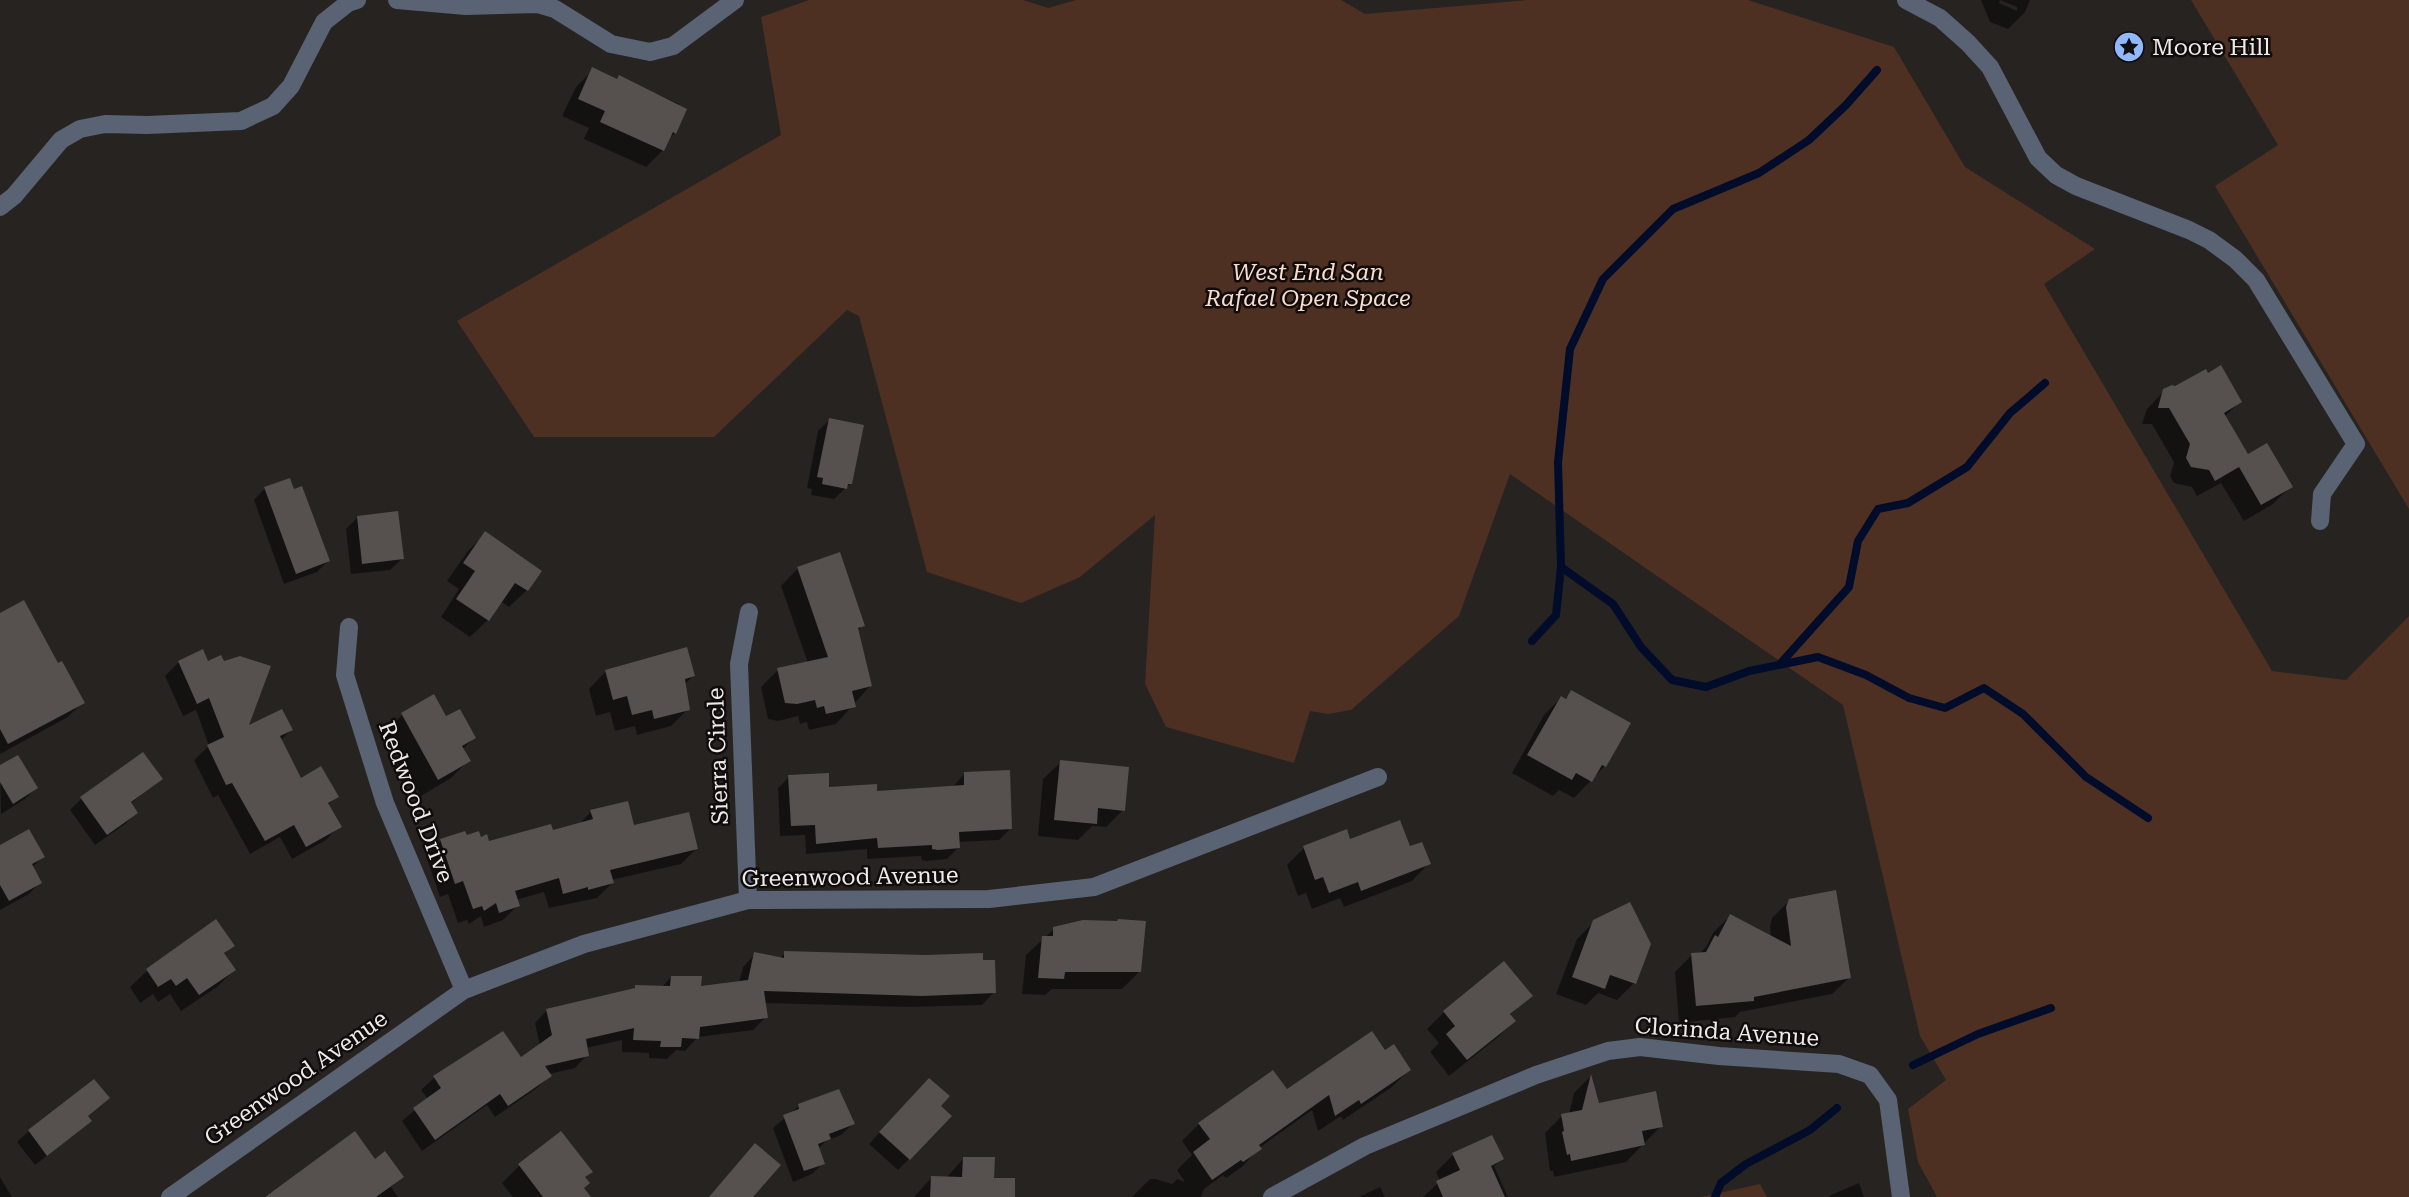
<svg xmlns="http://www.w3.org/2000/svg" width="2409" height="1197" font-family="'Roboto Serif',serif">
	<style>
		.green { fill: #4d3022 }
		.shadow { fill: #0007; fill-rule: evenodd }
		.lines { fill: none; stroke-linecap: round; stroke-linejoin: round }
		.stream { stroke: #010b2a; stroke-width: 8 }
		.building { fill: #56504e }
		.minor { stroke: #596373; stroke-width: 18 }
		.labels { text-anchor: middle; dominant-baseline: central; stroke-width: 5; stroke-linejoin: round; paint-order: stroke }
		.poi-label { font-size: 23px; fill: #eeeae9; stroke: #0f0c0b; text-anchor: start }
		.park-label { font-size: 23px; font-style: italic; fill: #fadcce; stroke: #0f0c0b }
		.street-label { font-size: 23px; fill: #eeeae9; stroke: #0f0c0b }
	</style>
	<rect width="100%" height="100%" fill="#272320"/>
	<!-- green -->
	<path class="green" d="M809 0H1023L1048 8 1076 0H1341L1365 14 1528 0H1748L1894 47 1965 167 2095 249 2044 284 2272 671 2346 680 2409 616V1197H1937L1918 1162 1908 1109 1946 1080 1920 1036 1843 705 1510 474 1459 616 1351 710 1328 714 1310 711 1294 763 1166 727 1145 684 1155 515 1080 577 1021 603 927 572 859 316 847 310 714 437H534L457 321 781 135 761 17Z
		M2191 0H2409V509L2215 186 2278 145Z
		M1760 1184 1767 1197H1701Z"/>
	<!-- shadow -->
	<path class="shadow" d="M1981 0H2030L2025 12 2008 29 1990 22ZM2000 0 2017 7V11L1999 3Z
		M593 70 616 80 619 77 679 104 675 133 667 141 663 150 646 167 584 139 589 128 562 116 576 87Z
		M2164 391 2240 402 2224 417 2247 457 2290 487 2273 504 2244 521 2221 483 2197 496 2192 487 2174 483 2170 476 2174 462 2152 424H2142L2147 409Z
		M829 420 851 483 834 499 811 495 812 489 807 488 818 431Z
		M265 488 293 491 328 561 317 572 284 584 254 500Z
		M357 518 402 559 390 570 351 574 346 529Z
		M485 534 540 571 527 590 509 607 500 601 488 620 470 637 441 617 459 589 447 581 468 551Z
		M798 568 863 625 857 631 870 686 836 724 809 730 807 722 800 724 798 716 778 721 768 719 761 687 778 670 808 663 781 586Z
		M0 615 57 666 83 702 68 717 0 754Z
		M179 662 246 728 291 730 280 741 300 780 336 797 328 805 339 826 326 840 292 859 280 837 250 854 218 795 213 798 194 760 209 746 196 710 183 716 165 676Z
		M606 671 693 676 684 685 688 709 671 726 637 735 635 726 615 731 610 712 596 716 589 689Z
		M1572 692 1605 766 1574 798 1559 790 1553 796 1512 773 1544 715 1561 698 1564 700Z
		M402 715 474 738 462 750 468 761 451 778 421 796 385 732Z
		M1061 762 1123 810 1106 827 1092 826 1078 840 1038 836 1043 779Z
		M0 767 36 788 25 799 1 814Z
		M964 774 1010 829 999 840 958 842 959 847 947 859 926 861 922 860 921 856 867 859V849L806 854 805 835 780 836 778 788 789 777 828 788 876 793 953 787Z
		M160 779 130 804 136 813 125 824 95 845 70 810 81 799Z
		M591 812 696 849 681 864 611 880 612 883 597 898 549 908 544 892 516 900 518 905 503 920 484 927 481 916 469 924 467 920 458 923 448 894 440 897 426 856 441 841 466 838 480 839 488 843 552 832 578 825Z
		M1349 841 1409 848 1429 863 1412 881 1344 907 1340 898 1312 909 1306 893 1298 896 1287 865 1304 848Z
		M0 847 42 857 32 868 40 882 29 894 0 910Z
		M1790 900 1850 977 1832 994 1740 1012 1735 1017 1679 1023 1675 972 1692 955H1698L1706 947 1713 933 1730 916 1771 937 1770 926 1772 918Z
		M1594 922 1634 983 1617 1000 1598 993 1586 1005 1556 994 1577 939Z
		M1054 929 1139 972 1122 989H1052L1045 995 1022 994 1026 955Z
		M232 946 224 954 234 970 217 987 181 1011 170 994 158 1002 153 994 140 1003 130 987 148 970Z
		M785 953 994 992 982 1005 909 1007 764 1003 766 1017 753 1030 698 1037 685 1051 676 1050 667 1059 649 1058V1053L622 1052V1040L586 1048 587 1055 575 1068 549 1074 550 1076 537 1088 495 1117 487 1105 422 1151 402 1121 428 1099 421 1090 434 1078 503 1033 521 1059 540 1046 535 1023 547 1010 632 991 636 987 661 988 671 977 699 988 739 983 743 967 755 954 779 959Z
		M1530 995 1509 1016 1514 1021 1497 1038 1449 1076 1430 1052 1439 1043 1427 1029 1444 1012Z
		M1384 1052 1409 1070 1392 1087 1343 1120 1341 1116 1318 1131 1312 1110 1259 1148 1243 1166 1226 1178 1223 1175 1204 1189 1201 1197H1132L1150 1179H1155L1172 1184 1177 1179 1185 1182 1177 1170 1192 1155 1182 1141 1199 1124Z
		M1590 1077 1598 1105 1661 1126 1626 1162 1554 1177 1553 1171H1550L1545 1133 1562 1116 1569 1114 1574 1093Z
		M94 1081 107 1098 87 1117 89 1121 78 1132 35 1165 17 1142 29 1131Z
		M918 1091 938 1106 909 1159 898 1170 869 1144Z
		M799 1106 853 1124 841 1135 826 1141 818 1149 823 1163 812 1174 793 1182 773 1128Z
		M561 1133 584 1178 582 1197H513L502 1183 519 1166Z
		M355 1134 374 1161 402 1177 391 1187 398 1197H264Z
		M1453 1155 1502 1159 1494 1166 1508 1197H1423L1440 1181 1436 1172Z
		M964 1158 992 1197H914L932 1177 946 1178Z
		M0 1177 12 1197H0Z
		M1859 1183 1864 1197H1829L1831 1195Z
		M1380 1187 1385 1197H1359Z"/>
	<g class="lines">
		<!-- stream -->
		<path class="stream" d="M1561 567 1613 604 1641 647 1672 680 1706 687 1749 671 1818 657 1866 675 1909 698 1945 708 1984 688 2023 714 2086 777 2148 818
			M1532 641 1556 615 1561 567 1558 462 1570 349 1603 279 1673 209 1759 173 1809 140 1846 105 1877 70
			M1780 664 1849 587 1858 541 1878 509 1908 503 1967 467 2010 413 2045 383
			M1913 1065 1978 1034 2051 1008
			M1715 1197 1721 1183 1746 1164 1810 1130 1837 1108"/>
	</g>
	<!-- building -->
	<path class="building" d="M592 67 617 79 619 75 687 109 676 134 673 132 664 151 600 122 605 111 578 99Z
		M2221 365 2242 402 2224 413 2248 454 2267 443 2293 487 2261 505 2239 467 2215 481 2209 470 2191 467 2186 458 2190 444 2169 408H2158L2163 389 2172 385 2175 386 2206 369 2208 373Z
		M829 418 864 425 852 484H848L847 489 822 484 823 478 817 477Z
		M290 478 294 489 302 486 330 561 296 574 264 487Z
		M398 511 404 559 362 564 357 516Z
		M485 531 542 571 528 591 515 583 489 621 456 599 475 571 463 563Z
		M840 552 865 626 858 628 872 686 852 691 856 707 826 714 824 706 817 708 815 700 797 704 785 703 777 668 828 657 797 567Z
		M24 600 58 663 62 661 85 703 8 744 0 729V613Z
		M687 647 695 676 685 679 690 710 654 719 652 710 632 715 627 696 613 700 605 670Z
		M203 649 208 661 221 655 224 661 240 656 271 666 249 725 282 709 293 730 280 736 301 778 321 766 339 797 328 803 342 827 306 847 294 825 265 841 232 783 226 785 207 745 224 737 209 698 197 704 178 661Z
		M1571 690 1631 723 1606 767 1602 765 1592 782 1576 773 1572 780 1527 755 1561 696 1566 699Z
		M434 694 446 716 460 709 476 738 462 746 471 761 438 780 401 713Z
		M143 752 163 779 131 802 138 813 107 835 80 797Z
		M18 755 38 788 13 804 0 782V765Z
		M1060 760 1129 767 1125 811 1098 808 1097 824 1054 820Z
		M1010 770 1012 829 959 832 960 848 938 850 932 849V845L878 848 877 838 816 844 815 825 791 826 788 775 829 773V787L877 784V791L964 785V772Z
		M628 801 634 825 689 812 698 849 610 870 614 883 588 890V887L563 894 559 878 515 891 520 906 499 913 496 903 484 911 482 906 473 909 463 881 455 884 440 839 465 831 467 835 479 831 481 837 487 834 489 841 551 824 553 830 593 819 590 810Z
		M1400 820 1410 846 1422 842 1431 864 1361 891 1358 882 1329 893 1323 877 1315 880 1303 846 1347 829 1350 839Z
		M29 829 45 857 32 864 42 883 9 901 0 885V845Z
		M1836 890 1851 978 1754 997V1001L1696 1006 1691 953 1706 952 1715 935 1718 937 1730 914 1791 946 1786 907 1789 899Z
		M1630 902 1651 944 1636 984 1610 975 1605 989 1572 977 1593 920Z
		M216 919 235 946 224 953 236 970 199 995 187 978 176 986 171 979 158 987 146 969Z
		M1118 919 1146 921 1141 972H1065L1064 979 1038 978 1042 936H1053V927L1083 920 1117 921Z
		M784 951 925 955 983 953V960H995L996 993 922 996 764 991 768 1018 700 1027 699 1039 682 1038 681 1047H660L661 1041 633 1040 634 1028 586 1039 589 1056 545 1066 552 1076 508 1106 500 1094 435 1140 413 1108 441 1088 433 1076 503 1031 521 1057 552 1035 546 1009 635 988V985L670 986 671 976H702L701 986 748 980 754 952 784 958Z
		M1504 961 1533 996 1510 1014 1516 1021 1467 1060 1446 1034 1455 1026 1443 1011Z
		M1372 1031 1385 1050 1394 1044 1411 1070 1361 1104 1359 1100 1335 1116 1329 1095 1259 1145 1262 1149 1243 1162 1241 1160 1212 1180 1193 1152 1210 1139 1198 1123 1273 1070 1287 1089Z
		M1591 1074 1599 1103 1656 1091 1663 1127 1642 1131 1645 1145 1571 1161 1570 1154 1567 1155 1562 1132 1564 1131 1561 1114 1582 1110Z
		M929 1078 950 1096 941 1106 952 1116 910 1160 879 1132Z
		M94 1079 110 1098 88 1116 92 1121 47 1156 28 1130Z
		M839 1089 855 1124 829 1134 831 1139 818 1144 825 1164 804 1171 783 1115 799 1109 798 1104Z
		M355 1131 375 1159 385 1151 404 1177 376 1197H265Z
		M561 1131 593 1172 585 1177 590 1183 584 1188 591 1197H543L518 1164Z
		M1492 1135 1504 1159 1491 1166 1505 1197H1443L1436 1181 1460 1170 1452 1153Z
		M755 1143 781 1165 753 1197H709Z
		M963 1157H995L994 1178H1015V1197H930L931 1176 962 1177Z"/>
	<g class="lines">
		<!-- minor -->
		<path class="minor" d="M397 0 466 6 538 4 555 9 611 44 650 52 673 46 735 0
			M1906 0 1940 18 1968 43 1990 67 2038 158 2056 175 2076 186 2189 230 2209 240 2235 259 2256 280 2356 444 2322 494 2320 521
			M0 207 14 196 61 140 80 129 105 124 147 125 241 121 273 106 291 86 324 22 348 3 357 0
			M349 627 345 675 385 803 464 990
			M748 900 739 664 749 612
			M170 1197 464 990 584 944 748 900 989 899 1094 887 1378 777
			M1272 1197 1365 1146 1536 1075 1608 1051 1640 1047 1719 1056 1839 1064 1870 1075 1888 1100 1901 1197"/>
	</g>
	<!-- icons -->
	<defs>
		<g id="sight-disc" transform="scale(1.575)"><circle r="9.5" fill="#91b8fd" stroke="#0f0c0b"/><path d="M0-6L1.8-2.2L6-1.7L2.9 1.2L3.7 5.4L0 3.3L-3.7 5.4L-2.9 1.2L-6-1.7L-1.8-2.2Z" fill="#111"/></g>
	</defs>
	<g fill-rule="evenodd">
		<use href="#sight-disc" x="2129" y="47"/>
	</g>
	<g class="labels">
		<!-- poi labels -->
		<g class="poi-label">
			<text x="2152" y="47">Moore Hill</text>
		</g>
		<!-- park labels -->
		<g class="park-label">
			<text x="1308" y="272">West End San<tspan x="1308" dy="26">Rafael Open Space</tspan></text>
		</g>
		<!-- street labels -->
		<g class="street-label">
			<text transform="translate(718 756) rotate(-92)">Sierra Circle</text>
			<text transform="translate(416 802) rotate(69)">Redwood Drive</text>
			<text transform="translate(850 877) rotate(-1)">Greenwood Avenue</text>
			<text transform="translate(1727 1032) rotate(4)">Clorinda Avenue</text>
			<text transform="translate(296 1078) rotate(-35)">Greenwood Avenue</text>
		</g>
	</g>
</svg>
